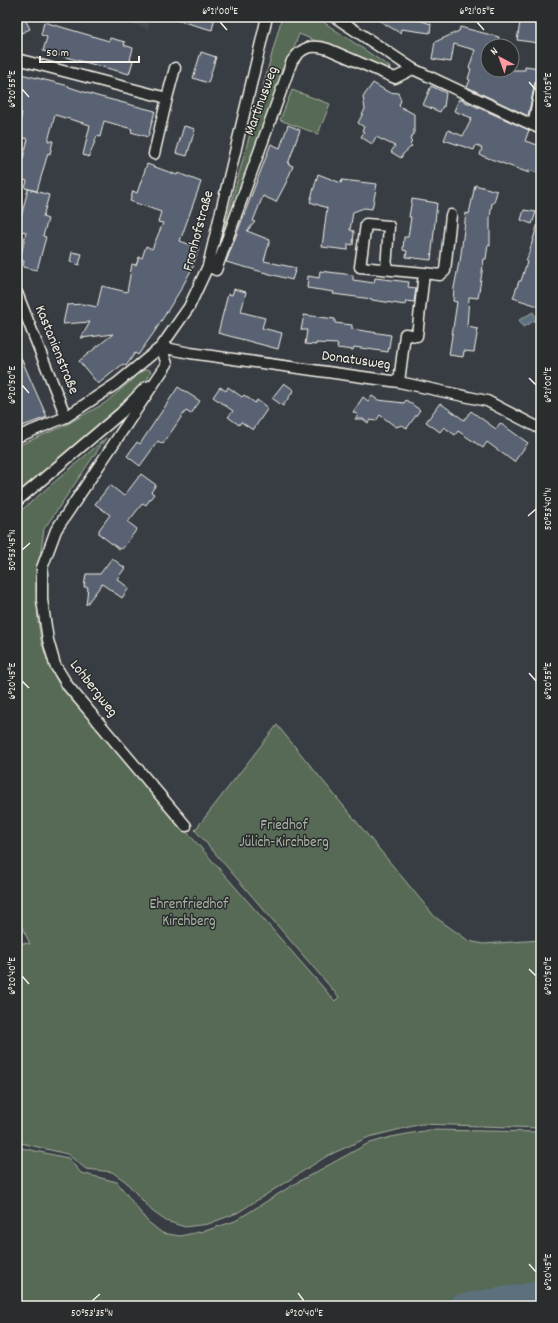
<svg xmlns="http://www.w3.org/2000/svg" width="558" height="1323" font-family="Dekko,sans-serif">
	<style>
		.built { fill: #424851 }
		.green { fill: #576b56; stroke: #a6ae9f }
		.water { fill: #5d717d; stroke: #99a4a8 }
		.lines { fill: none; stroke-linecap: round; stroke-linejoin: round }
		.river { stroke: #5d717d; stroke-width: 24 }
		.building { fill: #596273; stroke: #f4f1e8 }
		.minor-casing { stroke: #f4f1e8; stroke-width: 13 }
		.minor { stroke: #2a2d2e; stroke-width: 10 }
		.ticks { fill: none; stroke: #f4f1e8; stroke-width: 1.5 }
		.labels { text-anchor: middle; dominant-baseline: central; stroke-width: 3; stroke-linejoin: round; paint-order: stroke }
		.street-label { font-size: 15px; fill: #f4f1e8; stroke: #2a2d2e }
		.park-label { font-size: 15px; fill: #adb5a6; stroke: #2a2d2e }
		.neatline { fill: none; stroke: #f4f1e8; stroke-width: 1.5 }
		.ticks-label { font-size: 10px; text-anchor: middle; fill: #f4f1e8 }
	</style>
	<rect width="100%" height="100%" fill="#383d43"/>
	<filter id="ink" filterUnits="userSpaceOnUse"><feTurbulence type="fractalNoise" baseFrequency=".025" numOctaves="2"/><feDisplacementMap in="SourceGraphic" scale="8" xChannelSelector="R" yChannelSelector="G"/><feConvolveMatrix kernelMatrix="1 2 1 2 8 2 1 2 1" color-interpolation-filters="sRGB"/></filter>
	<g filter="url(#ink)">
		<!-- built -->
		<path class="built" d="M112 17H152L148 29Z"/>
		<!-- green -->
		<path class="green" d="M282 17H316L390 67 389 71 299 34 261 137 224 242 220 243Z
			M292 90 330 104 318 134 280 120Z
			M149 369 151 372 147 380 116 409 17 493V446L64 426 105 403 144 370Z
			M106 438 44 529 36 586 38 621 41 641 47 659 53 673 61 688 335 1001 339 997 195 830 277 725 435 917 469 941 483 944 541 940V1128L421 1124 369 1137 327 1156 237 1213 208 1224 185 1227 166 1221 152 1211 125 1181 112 1172 86 1169 67 1154 17 1142V942L30 944 17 916V514Z
			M429 1130 541 1132V1306H17V1147L68 1158 81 1173 117 1182 147 1221 162 1233 180 1236 208 1230 235 1221 296 1183 367 1144 391 1137Z"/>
		<!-- water -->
		<path class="water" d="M533 312 537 319 523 327 519 320Z"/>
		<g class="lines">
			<!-- river -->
			<path class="river" d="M461 1306 541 1293"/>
		</g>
		<!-- building -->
		<path class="building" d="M17 17H24L30 29 17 35Z
			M177 17H215L212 30 176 20Z
			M373 17H410L431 24 430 33 401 29 400 33Z
			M521 17H532V19L541 21 538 43 517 40Z
			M44 22 109 41 110 38 125 42 124 45 133 48 130 60 133 61 129 74 43 51 47 37 41 35Z
			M460 27 499 37 497 46H488V70H525V66L540 68 539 74 541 75V79L536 80 535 83 528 116 467 87 470 80 468 79 471 69 469 68 475 50 454 44 451 62 432 59 435 42 459 31Z
			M201 52 216 57 208 83 193 78Z
			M17 73 69 86V87L97 96 155 111 148 137 131 132 132 129 104 121 100 137 97 136 89 157 83 155 90 125 55 115 48 141H53L50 154 48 153 37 191 25 188 27 181 18 178 28 139 17 136 22 113 17 111Z
			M373 83 388 92 398 93 401 100 399 106 414 114V133L410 140 412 142 410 144 412 146 403 154 401 158 391 152 395 146 376 137 372 144 361 137 364 132 362 131 364 127 358 123 365 109 363 97Z
			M431 86 446 93 444 107 443 106 440 112 423 105Z
			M459 99 529 130 525 141 541 146V174L529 170V173L480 155 482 148 476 145 474 150 444 140 448 130 463 136 472 118 454 111Z
			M288 125 300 130 288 164 293 166 286 183 276 202 263 196 253 221 255 222 247 231 270 240 264 261 296 268 292 280 226 262 271 144 280 148Z
			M184 126 195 129 187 156 176 153Z
			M147 164 177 175 178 173 201 182 180 241 199 248 193 265H194L181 289 155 331 138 355 135 353 126 366 123 364 98 384 79 361 113 334 81 338 90 322 63 324 67 305 83 304 97 307 102 286 127 292 132 264 136 265 139 257 142 258 146 246 152 249 163 223 158 222 161 212 130 201 133 191 137 193Z
			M318 174 341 183 342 180 377 184 372 209 364 208 353 212 350 230 354 231 353 245 348 244V250L322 247 327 208 310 202Z
			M475 185 497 191 494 203H492L490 218V246L488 245 486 259H484L478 298 469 297 467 327 478 329 474 352 464 351 463 357 449 355 457 302 453 301 454 288 459 262H460L466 213 469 214Z
			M28 189 49 195 43 217 48 219 43 236 46 237 37 270 23 267 24 261 20 260 26 232 18 230Z
			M412 199 437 203 431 260 406 257 407 251 403 250 404 237H408L411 217H409Z
			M524 210 536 212 532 224 521 220Z
			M539 220 541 221V307L513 298 519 281H521L527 262H526Z
			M72 252 82 254 79 265 70 262Z
			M320 271 353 275V280L374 283 375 278 409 282 408 287 416 288 414 302 406 301 405 305 372 300V299L333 294 334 292 307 288 308 276 319 278Z
			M234 289 246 292 241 312 265 318 262 328 282 333 278 349 218 333 228 294 232 295Z
			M304 315 335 319V323L352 325V329L391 335 388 352 354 347 353 350 337 348 338 344 316 343V345L305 344 307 330H301Z
			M17 349 47 417 17 428Z
			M284 383 294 390 283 406 272 398Z
			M178 387 200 401 191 414 186 411 182 416 163 444 158 441 140 466 127 456 137 442 140 444Z
			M220 387 226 391 228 387 242 397 244 395 255 403 257 400 268 408 253 430 241 422 239 425 228 417 233 411 213 397Z
			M372 396 378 400 404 403 406 400 420 410 407 428 402 425 396 427 380 415 376 421 370 420 368 423 363 419H355L358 415 353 412 363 397 368 401Z
			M440 403 464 420 471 411 496 429 500 423 528 443 514 462 487 442 483 448 458 431 455 435 444 427 440 432 426 422Z
			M141 474 156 485 151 492 154 494 146 505 143 503 128 522 137 529 123 548 119 549 99 534V530L110 515 95 504 110 485 124 496Z
			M112 558 125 568 117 579 129 588 122 598 102 584 86 605 88 587H84L86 574H100Z"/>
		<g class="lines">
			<!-- minor casing -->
			<g class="minor-casing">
				<path id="minor" d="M335 17 413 69 541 129
					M17 59 167 98 175 68
					M533 125 541 85
					M154 154 167 98
					M208 266 216 270 292 61C302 47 311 44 328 49L395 78 413 69
					M386 269 389 226 366 224 360 267 424 273 417 336 405 334 399 382
					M424 273 440 275 445 271 451 215
					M17 293 66 417
					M161 347 167 364 56 530 42 568V600L48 640 55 665 68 686 186 826
					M161 347 190 353 399 382 487 401 541 429
					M17 437 66 417 116 384 161 347 189 307 208 266 267 17
					M17 501 121 413 145 388 150 386"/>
			</g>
			<!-- minor -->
			<use href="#minor" class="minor"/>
		</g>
	</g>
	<!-- ticks -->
	<path class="ticks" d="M220 22 227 30M477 22 484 30M529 82 536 90M22 89 29 97M529 378 536 385M22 385 29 393M528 516 536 509M22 550 30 543M529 673 536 681M22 681 29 688M529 969 536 976M22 976 29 984M529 1264 536 1272M298 1293 304 1301M92 1301 100 1294"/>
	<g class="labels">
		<!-- street labels -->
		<g class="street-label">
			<text transform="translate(262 101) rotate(-70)">Martinusweg</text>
			<text transform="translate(199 231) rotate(-75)">Fronhofstraße</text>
			<text transform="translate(56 350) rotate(68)">Kastanienstraße</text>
			<text transform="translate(356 361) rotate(8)">Donatusweg</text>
			<text transform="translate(93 689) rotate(52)">Lohbergweg</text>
		</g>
		<!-- park labels -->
		<g class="park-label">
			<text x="284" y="826">Friedhof<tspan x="284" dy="17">Jülich-Kirchberg</tspan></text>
			<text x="189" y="905">Ehrenfriedhof<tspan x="189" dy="17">Kirchberg</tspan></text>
		</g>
	</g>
	<!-- margin -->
	<rect width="558" height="1323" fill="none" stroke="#2a2d2e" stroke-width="44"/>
	<!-- north arrow -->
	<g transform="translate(500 58) rotate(319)"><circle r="19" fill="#2a2d2e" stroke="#7b7b78"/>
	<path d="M0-3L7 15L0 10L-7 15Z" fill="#ff9aa2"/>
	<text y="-6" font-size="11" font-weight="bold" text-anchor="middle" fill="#f4f1e8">N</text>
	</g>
	<!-- scale -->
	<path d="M40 56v6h99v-6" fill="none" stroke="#f4f1e8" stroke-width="2"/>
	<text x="46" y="56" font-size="12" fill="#f4f1e8" stroke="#2a2d2e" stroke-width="3" paint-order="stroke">50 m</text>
	<rect x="22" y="22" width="514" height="1279" class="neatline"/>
	<g class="ticks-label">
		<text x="220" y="14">6°21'00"E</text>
		<text x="477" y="14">6°21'05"E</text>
		<text transform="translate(11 89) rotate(-90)" y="4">6°20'55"E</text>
		<text transform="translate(547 90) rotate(-90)" y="4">6°21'05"E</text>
		<text transform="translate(11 385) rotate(-90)" y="4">6°20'50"E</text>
		<text transform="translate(547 385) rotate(-90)" y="4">6°21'00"E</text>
		<text transform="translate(547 509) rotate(-90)" y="4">50°53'40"N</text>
		<text transform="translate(11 550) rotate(-90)" y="4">50°53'45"N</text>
		<text transform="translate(11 681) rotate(-90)" y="4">6°20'45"E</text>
		<text transform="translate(547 681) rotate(-90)" y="4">6°20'55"E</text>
		<text transform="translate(11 976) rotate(-90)" y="4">6°20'40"E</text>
		<text transform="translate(547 976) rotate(-90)" y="4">6°20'50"E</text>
		<text transform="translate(547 1272) rotate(-90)" y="4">6°20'45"E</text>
		<text x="92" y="1316">50°53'35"N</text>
		<text x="304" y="1316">6°20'40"E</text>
	</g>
</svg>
